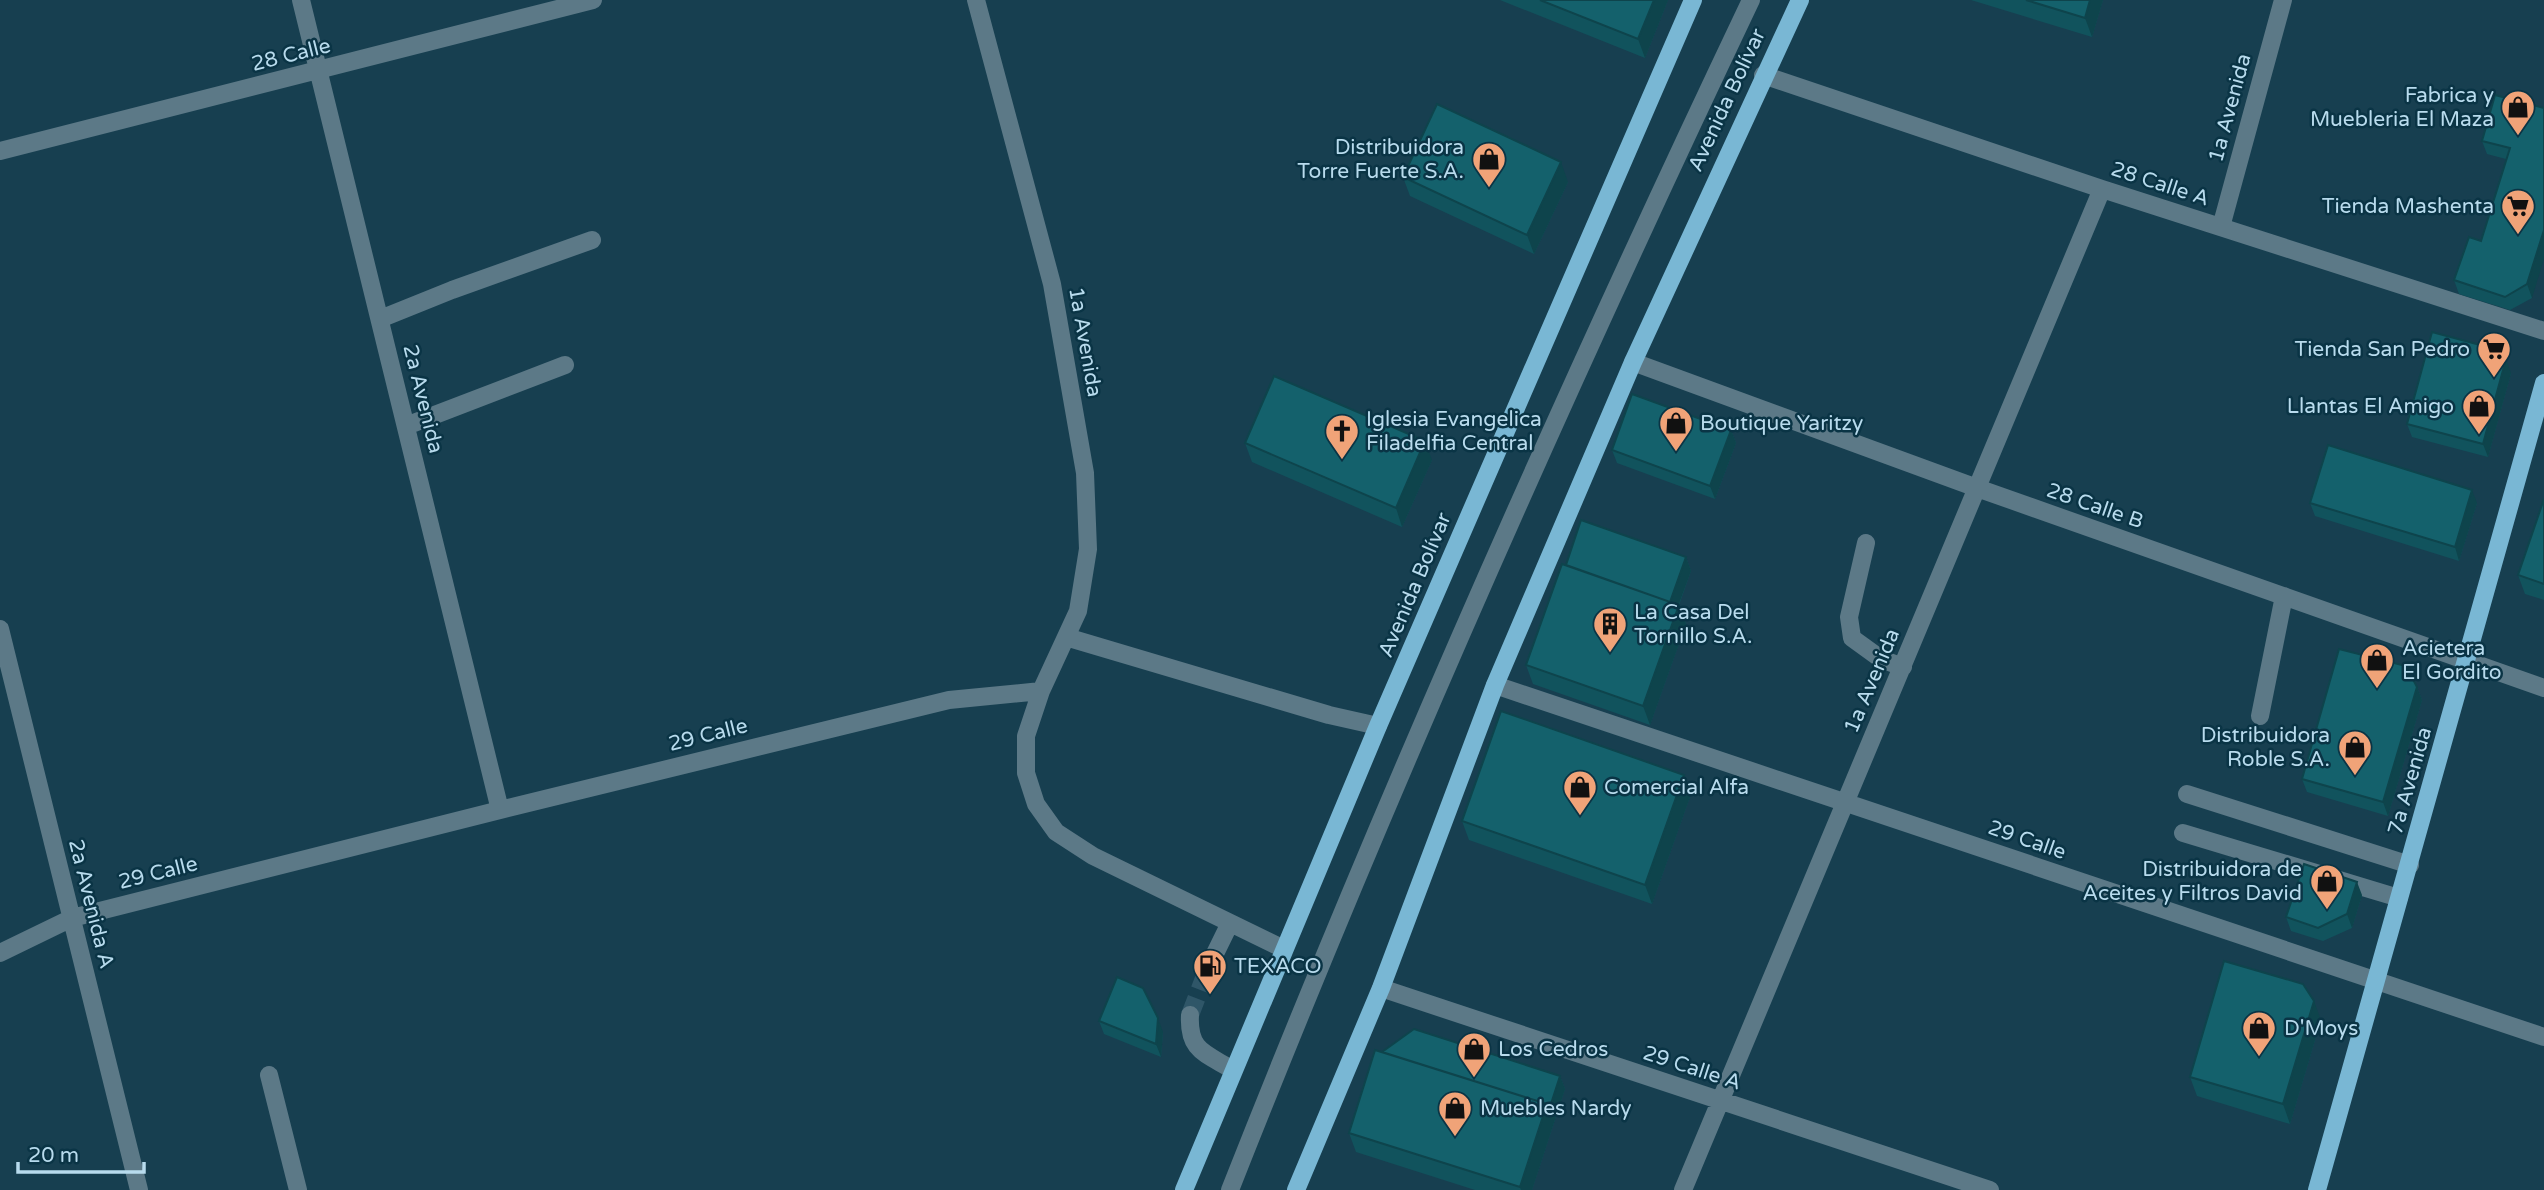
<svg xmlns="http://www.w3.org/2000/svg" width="2544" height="1190" font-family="'Varela Round',sans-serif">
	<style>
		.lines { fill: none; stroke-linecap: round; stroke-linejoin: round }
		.minor-tunnel { stroke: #2f5668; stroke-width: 18; stroke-dasharray: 18 9; stroke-linecap: butt }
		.minor { stroke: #5c7987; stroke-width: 18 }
		.major { stroke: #79b7d4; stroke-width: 18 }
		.wall { fill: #11535d }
		.shaded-wall { fill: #0e444c }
		.building { fill: #14616c; stroke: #0e444c; stroke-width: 2 }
		.labels { text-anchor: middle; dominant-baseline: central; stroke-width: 5; stroke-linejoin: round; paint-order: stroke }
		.street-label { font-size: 21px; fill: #b8dbed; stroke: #0a3445 }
		.poi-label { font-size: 21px; fill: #b8dbed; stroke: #0a3445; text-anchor: start }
	</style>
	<rect width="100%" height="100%" fill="#173f50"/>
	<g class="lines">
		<!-- minor-tunnel -->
		<path class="minor-tunnel" d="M1190 1015 1208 968"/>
		<!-- minor -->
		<path class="minor" d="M301 0 500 810
			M976 0 1052 284 1085 473 1088 549 1078 611 1041 691 1026 736V773L1036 804 1056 832 1093 856 1284 949
			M1763 75 2102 189 2544 331
			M0 151 593 0
			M2221 227 2283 0
			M380 319 452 290 592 240
			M1633 362 1977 488 2544 688
			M406 426 565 365
			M1866 543 1849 617 1852 638 1881 659 1903 667
			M0 629 139 1190
			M1066 637 1329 715 1378 726
			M1495 685 2544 1037
			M2260 716 2284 596
			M2187 794 2410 865
			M2183 833 2399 898
			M0 953 72 918 500 810 949 700 1041 691
			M1208 968 1230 923
			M1381 988 1990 1190
			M1190 1015C1188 1051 1205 1053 1233 1070
			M269 1075 298 1190
			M1230 1190C1389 787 1565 391 1751 0
			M1683 1190 2102 189"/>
		<!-- major -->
		<path class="major" d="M1184 1190 1378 726 1693 0
			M1296 1190 1381 988 1495 685 1633 362 1800 0
			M2317 1190 2544 383"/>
	</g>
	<!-- wall -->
	<path class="wall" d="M1500 0H1668L1645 58Z
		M1971 0H2103L2092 37Z
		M2544 108 2532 298 2510 310 2459 294 2454 280 2481 241 2506 159 2487 154 2482 141Z
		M1403 177 1568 182 1534 254 1410 196Z
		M2511 373 2488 457 2412 437 2407 424Z
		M1731 430 1736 443 1715 499 1617 463 1612 450Z
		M1245 443 1432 460 1402 527 1252 462Z
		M2544 499V600L2525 594 2518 575Z
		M2310 503H2477L2459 561 2315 516Z
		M1686 557 1691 571 1679 605 1686 624 1650 725 1533 684 1526 665Z
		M2417 687 2422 700 2388 816 2307 792 2302 779Z
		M1684 775 1691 794 1652 904 1469 840 1462 821Z
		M2362 895 2352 928 2323 941 2291 931 2286 917Z
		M2321 1020 2290 1124 2197 1096 2190 1077Z
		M1099 1021 1163 1032 1161 1057 1104 1034Z
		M1382 1052 1560 1076 1565 1089 1532 1190H1475L1356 1152 1349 1133Z"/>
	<!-- shaded-wall -->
	<path class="shaded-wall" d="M1654 0H1668L1645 58 1638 39Z
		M2090 0H2103L2092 37 2085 18Z
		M1561 162 1568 182 1534 254 1527 235Z
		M2544 230V259L2532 298 2527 284Z
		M2506 359 2511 373 2488 457 2483 444Z
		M1731 430 1736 443 1715 499 1710 486Z
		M1425 441 1432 460 1402 527 1396 508Z
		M2472 490 2477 503 2459 561 2455 547Z
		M1686 557 1691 571 1673 620 1668 607Z
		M1679 605 1686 624 1650 725 1643 706Z
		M2417 687 2422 700 2388 816 2383 802Z
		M1684 775 1691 794 1652 904 1645 885Z
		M2357 882 2362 895 2352 928 2347 914Z
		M2314 1001 2321 1020 2290 1124 2283 1104Z
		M1158 1018 1163 1032 1161 1057 1156 1044Z
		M1560 1076 1565 1089 1532 1190H1521L1520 1187 1547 1104Z"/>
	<!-- building -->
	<path class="building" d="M1540 0H1654L1638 39Z
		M2026 0H2090L2085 18Z
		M2495 95 2544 108V230L2527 284 2505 297 2454 280 2469 237 2481 241 2510 148 2482 141Z
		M1437 104 1561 162 1527 235 1403 177Z
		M2432 332 2495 349 2506 359 2483 444 2407 424Z
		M1274 376 1425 441 1396 508 1245 443Z
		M1632 394 1731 430 1710 486 1612 450Z
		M2328 445 2472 490 2455 547 2310 503Z
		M2544 499V584L2518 575Z
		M1581 520 1686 557 1670 602 1566 565Z
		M1562 564 1679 605 1643 706 1526 665Z
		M2339 649 2406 666 2417 687 2383 802 2302 779Z
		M1501 711 1684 775 1645 885 1462 821Z
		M2304 864 2357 882 2347 914 2318 928 2286 917Z
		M2224 961 2303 984 2314 1001 2283 1104 2190 1077Z
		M1117 977 1143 988 1158 1018 1156 1044 1099 1021Z
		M1414 1029 1560 1076 1549 1110 1547 1104 1382 1052Z
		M1375 1050 1547 1104 1520 1187 1349 1133Z"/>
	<!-- icons -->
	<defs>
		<g id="shop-pin" transform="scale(1.75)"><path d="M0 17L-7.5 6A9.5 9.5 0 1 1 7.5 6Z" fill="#f0a378" stroke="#0a3445"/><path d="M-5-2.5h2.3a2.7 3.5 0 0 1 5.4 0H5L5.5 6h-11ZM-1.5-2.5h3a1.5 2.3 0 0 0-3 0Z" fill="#111"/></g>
		<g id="supermarket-pin" transform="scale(1.75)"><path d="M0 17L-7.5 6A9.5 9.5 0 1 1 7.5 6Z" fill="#f0a378" stroke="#0a3445"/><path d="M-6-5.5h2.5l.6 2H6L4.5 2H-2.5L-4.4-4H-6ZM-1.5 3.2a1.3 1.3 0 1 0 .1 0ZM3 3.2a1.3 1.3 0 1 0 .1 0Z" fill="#111"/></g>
		<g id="church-pin" transform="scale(1.75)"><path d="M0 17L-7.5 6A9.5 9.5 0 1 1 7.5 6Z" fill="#f0a378" stroke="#0a3445"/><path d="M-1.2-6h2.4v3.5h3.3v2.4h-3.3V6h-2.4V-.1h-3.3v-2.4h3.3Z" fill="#111"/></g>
		<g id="building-pin" transform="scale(1.75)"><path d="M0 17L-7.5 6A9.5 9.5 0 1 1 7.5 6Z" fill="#f0a378" stroke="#0a3445"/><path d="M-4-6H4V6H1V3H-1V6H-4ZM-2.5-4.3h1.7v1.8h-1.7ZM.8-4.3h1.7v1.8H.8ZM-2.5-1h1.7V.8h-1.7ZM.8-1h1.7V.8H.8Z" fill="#111"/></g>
		<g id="fuel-pin" transform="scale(1.75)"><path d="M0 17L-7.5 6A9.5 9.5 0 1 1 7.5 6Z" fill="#f0a378" stroke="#0a3445"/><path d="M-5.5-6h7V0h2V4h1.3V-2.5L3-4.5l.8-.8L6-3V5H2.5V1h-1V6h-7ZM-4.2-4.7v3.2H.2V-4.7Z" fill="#111"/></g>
	</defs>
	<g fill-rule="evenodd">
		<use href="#shop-pin" x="2518" y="107"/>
		<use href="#shop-pin" x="1489" y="159"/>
		<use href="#supermarket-pin" x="2518" y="206"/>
		<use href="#supermarket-pin" x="2494" y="349"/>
		<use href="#shop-pin" x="2479" y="406"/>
		<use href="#shop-pin" x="1676" y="423"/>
		<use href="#church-pin" x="1342" y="431"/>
		<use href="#building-pin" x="1610" y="624"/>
		<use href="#shop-pin" x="2377" y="660"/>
		<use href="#shop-pin" x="2355" y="747"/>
		<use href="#shop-pin" x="1580" y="787"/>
		<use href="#shop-pin" x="2327" y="881"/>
		<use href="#fuel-pin" x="1210" y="966"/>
		<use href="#shop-pin" x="2259" y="1028"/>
		<use href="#shop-pin" x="1474" y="1049"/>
		<use href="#shop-pin" x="1455" y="1108"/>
	</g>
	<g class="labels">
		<!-- street labels -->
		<g class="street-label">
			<text transform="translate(291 55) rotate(-14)">28 Calle</text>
			<text transform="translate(1727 100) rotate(-65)">Avenida Bolívar</text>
			<text transform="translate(2230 108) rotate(-75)">1a Avenida</text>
			<text transform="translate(2160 184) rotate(18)">28 Calle A</text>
			<text transform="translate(1085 342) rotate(80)">1a Avenida</text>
			<text transform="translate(423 399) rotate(76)">2a Avenida</text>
			<text transform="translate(2095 506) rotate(19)">28 Calle B</text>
			<text transform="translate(1415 585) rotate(-67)">Avenida Bolívar</text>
			<text transform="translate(1872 681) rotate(-67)">1a Avenida</text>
			<text transform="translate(708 735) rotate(-14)">29 Calle</text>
			<text transform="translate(2410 781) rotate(-74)">7a Avenida</text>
			<text transform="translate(2027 840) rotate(19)">29 Calle</text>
			<text transform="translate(158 873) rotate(-14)">29 Calle</text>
			<text transform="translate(91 904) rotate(76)">2a Avenida A</text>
			<text transform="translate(1692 1068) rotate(18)">29 Calle A</text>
		</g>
		<!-- poi labels -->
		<g class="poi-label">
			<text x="2494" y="95" text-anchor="end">Fabrica y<tspan x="2494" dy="24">Muebleria El Maza</tspan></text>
			<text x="1464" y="147" text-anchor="end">Distribuidora<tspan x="1464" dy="24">Torre Fuerte S.A.</tspan></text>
			<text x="2494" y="206" text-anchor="end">Tienda Mashenta</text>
			<text x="2470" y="349" text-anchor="end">Tienda San Pedro</text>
			<text x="2454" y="406" text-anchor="end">Llantas El Amigo</text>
			<text x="1366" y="419">Iglesia Evangelica<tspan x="1366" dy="24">Filadelfia Central</tspan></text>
			<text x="1700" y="423">Boutique Yaritzy</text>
			<text x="1634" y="612">La Casa Del<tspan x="1634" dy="24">Tornillo S.A.</tspan></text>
			<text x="2402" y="648">Acietera<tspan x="2402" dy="24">El Gordito</tspan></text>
			<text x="2330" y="735" text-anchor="end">Distribuidora<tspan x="2330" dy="24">Roble S.A.</tspan></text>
			<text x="1604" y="787">Comercial Alfa</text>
			<text x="2302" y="869" text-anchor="end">Distribuidora de<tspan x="2302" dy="24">Aceites y Filtros David</tspan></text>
			<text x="1234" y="966">TEXACO</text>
			<text x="2284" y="1028">D'Moys</text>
			<text x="1498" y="1049">Los Cedros</text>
			<text x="1480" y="1108">Muebles Nardy</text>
		</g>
	</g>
	<!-- scale -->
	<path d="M18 1162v10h126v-10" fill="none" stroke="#b8dbed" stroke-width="3.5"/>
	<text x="28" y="1162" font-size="21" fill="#b8dbed" stroke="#0a3445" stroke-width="5" paint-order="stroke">20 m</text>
</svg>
